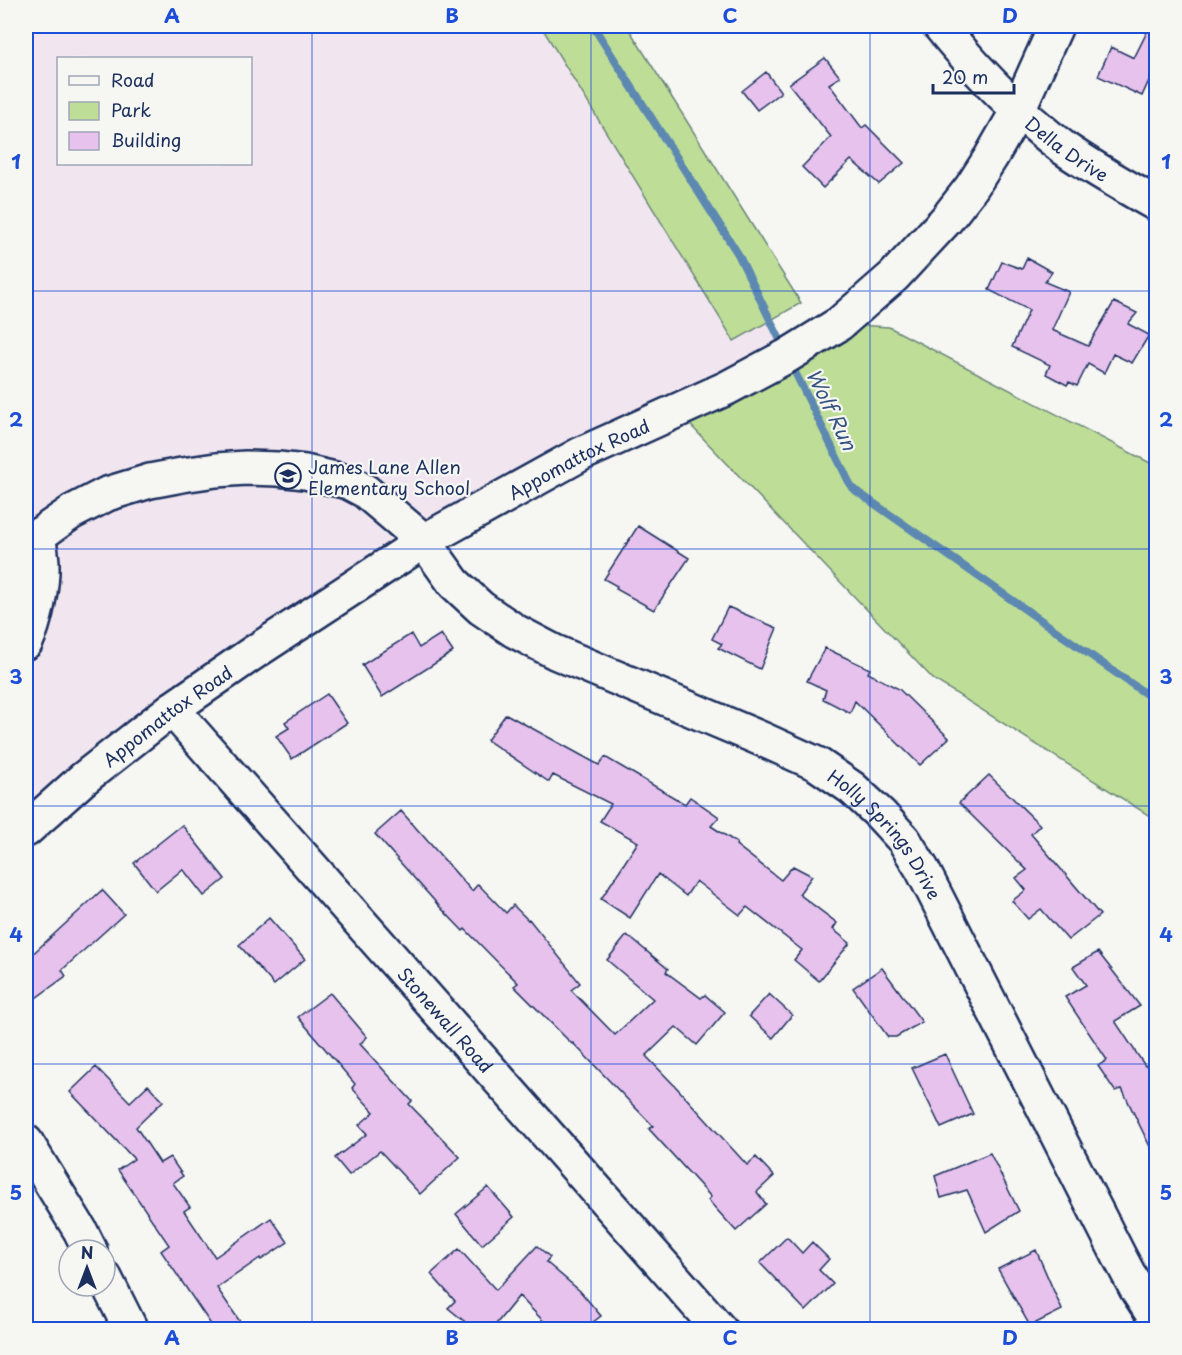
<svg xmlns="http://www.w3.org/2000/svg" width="1182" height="1355" font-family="'Playpen Sans',sans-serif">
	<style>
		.built { fill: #f1e6f0; fill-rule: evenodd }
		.green { fill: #bede97; stroke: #6c867a; stroke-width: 1.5 }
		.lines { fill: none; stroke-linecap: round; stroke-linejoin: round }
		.stream { stroke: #5d88b1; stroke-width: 8 }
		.building { fill: #e6c2ed; stroke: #1b2f5e; stroke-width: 1.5 }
		.minor-casing { stroke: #1b2f5e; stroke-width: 38 }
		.minor { stroke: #f6f6f2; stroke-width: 33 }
		.grid { fill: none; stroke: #1d4ed8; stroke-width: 1.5; stroke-opacity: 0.55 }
		.labels { text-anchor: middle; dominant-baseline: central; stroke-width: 4.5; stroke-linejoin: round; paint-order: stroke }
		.street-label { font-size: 18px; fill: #1b2f5e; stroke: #f6f6f2 }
		.poi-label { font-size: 18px; fill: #1b2f5e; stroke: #f6f6f2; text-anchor: start }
		.water-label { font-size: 20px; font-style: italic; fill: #365480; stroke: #f6f6f2 }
		.neatline { fill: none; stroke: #1d4ed8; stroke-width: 2 }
		.grid-label { font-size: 20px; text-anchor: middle; font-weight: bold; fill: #1d4ed8 }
	</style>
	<rect width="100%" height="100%" fill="#f6f6f2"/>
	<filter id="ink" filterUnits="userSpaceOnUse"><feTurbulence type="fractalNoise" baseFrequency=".0167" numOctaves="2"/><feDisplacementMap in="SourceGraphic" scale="12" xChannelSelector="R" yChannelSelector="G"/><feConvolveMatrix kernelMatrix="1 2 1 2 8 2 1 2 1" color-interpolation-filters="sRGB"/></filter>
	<g filter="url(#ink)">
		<!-- built -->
		<path class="built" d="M26 26H593L738 254 787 356 424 541 26 830ZM58 58H250V164H58Z"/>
		<!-- green -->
		<path class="green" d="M541 26H627L801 303 734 341Z
			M839 324 889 327 1156 466V820L933 679 677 411Z"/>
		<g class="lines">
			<!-- stream -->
			<path class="stream" d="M593 26 738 254 785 350
				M790 362 852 488 1156 701"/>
		</g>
		<!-- building -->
		<path class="building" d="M1150 26H1156V65L1142 96 1098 76 1111 47 1134 58Z
			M825 58 840 77 829 84 862 128 866 125 904 163 879 184 851 160 823 188 802 167 831 137 789 84Z
			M766 72 781 92 757 110 742 91Z
			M1027 258 1052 272 1045 282 1069 292 1052 330 1088 346 1114 302 1137 313 1128 324 1149 335 1132 363 1113 354 1104 373 1088 364 1077 386 1069 382 1067 385 1046 374 1050 365 1012 347 1029 310 989 290 1002 262 1022 269Z
			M638 526 689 558 654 610 616 589 617 586 604 579Z
			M728 607 777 628 760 669 718 648 722 644 712 639Z
			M411 634 419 648 441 634 453 652 382 697 362 665Z
			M825 648 870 669 868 673 899 689 949 738 920 765 855 701 850 713 823 699 826 690 807 681Z
			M327 694 347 723 292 759 276 736 289 728 285 722Z
			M506 714 599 765 605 757 685 804 690 797 719 817 711 826 737 843 736 845 781 880 793 866 812 876 799 894 837 923 833 929 850 943 819 981 794 960 802 950 747 907 740 915 696 881 686 896 658 874 630 918 601 899 638 842 600 821 611 804 553 775 549 782 487 740Z
			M989 775 1040 825 1031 834 1100 915 1068 940 1041 909 1028 919 1012 901 1026 890 1016 878 1027 870 959 803Z
			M401 811 472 891 478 884 506 913 513 905 528 920 529 919 580 983 571 990 615 1035 653 999 607 960 627 935 668 969 666 972 701 998 705 995 725 1012 697 1045 676 1027 646 1056 677 1088 747 1165 756 1157 774 1176 757 1192 766 1204 736 1231 708 1200 711 1197 649 1129 653 1126 573 1043 572 1044 514 986 518 983 465 929 463 931 439 906 375 834Z
			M182 825 225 879 204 896 183 869 156 891 134 863Z
			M102 890 124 914 62 970 66 976 26 1005V960Z
			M269 918 305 959 274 985 239 945Z
			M1098 952 1140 1006 1115 1021 1145 1066 1156 1058V1159L1122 1089 1115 1091 1098 1066 1107 1060 1065 997 1086 985 1073 967Z
			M882 968 922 1022 896 1037H888L853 988Z
			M330 993 367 1037 360 1044 412 1101 409 1104 460 1157 420 1194 380 1151 349 1175 335 1158 367 1134 359 1125 374 1112 352 1088 355 1084 298 1017Z
			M769 994 792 1015 773 1038 749 1016Z
			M945 1054 973 1114 941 1128 912 1068Z
			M96 1067 130 1102 148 1085 163 1101 136 1127 160 1163 170 1157 183 1176 173 1183 190 1207 184 1211 215 1257 271 1218 288 1242 261 1260 260 1258 217 1288 245 1329H214L161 1251 169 1245 118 1170 134 1159 70 1092Z
			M990 1153 1019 1211 986 1232 967 1190 941 1198 935 1176Z
			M488 1187 514 1217 482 1245 456 1214Z
			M787 1237 802 1253 812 1242 829 1259 819 1270 833 1284 806 1311 760 1263Z
			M537 1246 550 1257 546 1262 580 1291 601 1316 584 1329H551L519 1296 492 1329H474L448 1308 455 1301 431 1274 459 1249 496 1290Z
			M1036 1250 1062 1310 1030 1326 998 1269Z"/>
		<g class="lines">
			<!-- minor casing -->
			<g class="minor-casing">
				<g id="minor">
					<path id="s1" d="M940 26C977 71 1018 114 1065 149 1094 169 1126 187 1156 204"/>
					<path id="s2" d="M26 544 72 512 107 494 150 481 182 475 216 470 246 468 278 469 305 472 348 482 365 491 424 541 454 583 481 608 515 631 555 652 764 740 817 764 852 788 880 814 904 840 922 869 1119 1256 1137 1290 1156 1319"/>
					<path d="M26 642C35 623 43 585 42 564 42 554 39 545 38 535"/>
					<path id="s3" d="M172 709 720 1330"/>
					<path id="s4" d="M26 830 83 779 172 709 253 653 424 541 581 454 727 388 787 356 839 324 894 276 946 220 971 188 991 157 1018 110 1056 26"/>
					<path d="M26 1142 80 1230 90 1250"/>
					<path d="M105 1278 131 1330"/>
				</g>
			</g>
			<!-- minor -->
			<use href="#minor" class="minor"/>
		</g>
	</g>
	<!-- grid -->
	<path class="grid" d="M312 26V1330M591 26V1330M870 26V1330M26 291H1156M26 549H1156M26 806H1156M26 1064H1156"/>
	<!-- icons -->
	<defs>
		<g id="school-ring" transform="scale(1.35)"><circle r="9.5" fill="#f6f6f2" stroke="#1b2f5e" stroke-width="1.5"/><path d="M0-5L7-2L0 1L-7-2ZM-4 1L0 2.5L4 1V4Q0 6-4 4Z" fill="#1b2f5e"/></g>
	</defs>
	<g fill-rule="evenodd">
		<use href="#school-ring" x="288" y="476"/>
	</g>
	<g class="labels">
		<!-- street labels -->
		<g class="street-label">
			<text stroke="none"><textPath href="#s1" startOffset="177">Della Drive</textPath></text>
			<text stroke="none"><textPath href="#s4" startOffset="668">Appomattox Road</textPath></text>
			<text stroke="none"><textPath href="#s4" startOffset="182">Appomattox Road</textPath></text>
			<text stroke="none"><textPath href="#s2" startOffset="996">Holly Springs Drive</textPath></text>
			<text stroke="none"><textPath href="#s3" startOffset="414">Stonewall Road</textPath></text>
		</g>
		<!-- poi labels -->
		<g class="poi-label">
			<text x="308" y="466">James Lane Allen<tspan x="308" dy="21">Elementary School</tspan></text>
		</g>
		<!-- water labels -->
		<g class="water-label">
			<text transform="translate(832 409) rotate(64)">Wolf Run</text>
		</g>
	</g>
	<!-- margin -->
	<rect width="1182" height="1355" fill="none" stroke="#f6f6f2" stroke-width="66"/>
	<!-- legend -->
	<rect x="57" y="57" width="195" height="108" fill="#f6f6f2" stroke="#9ea6b7" stroke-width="1.5"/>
	<rect x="69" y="76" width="30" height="9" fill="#f6f6f2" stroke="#9ea6b7" stroke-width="1.5"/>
	<text x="111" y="87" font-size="18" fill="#1b2f5e">Road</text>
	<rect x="69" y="102" width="30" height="18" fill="#bede97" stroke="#9ea6b7" stroke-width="1.5"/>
	<text x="111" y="117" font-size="18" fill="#1b2f5e">Park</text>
	<rect x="69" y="132" width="30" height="18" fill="#e6c2ed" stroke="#9ea6b7" stroke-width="1.5"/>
	<text x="111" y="147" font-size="18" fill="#1b2f5e">Building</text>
	<!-- north arrow -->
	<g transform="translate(87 1268)"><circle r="28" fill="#f6f6f2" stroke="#9ea6b7" stroke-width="1.5"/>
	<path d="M0-4.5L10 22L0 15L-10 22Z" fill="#1b2f5e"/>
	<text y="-9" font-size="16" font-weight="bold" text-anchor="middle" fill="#1b2f5e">N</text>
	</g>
	<!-- scale -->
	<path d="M933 84v9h81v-9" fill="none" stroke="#1b2f5e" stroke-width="3"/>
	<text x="942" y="84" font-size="18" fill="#1b2f5e" stroke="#f6f6f2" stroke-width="4.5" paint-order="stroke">20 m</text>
	<rect x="33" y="33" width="1116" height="1289" class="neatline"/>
	<g class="grid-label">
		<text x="172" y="23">A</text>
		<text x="452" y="23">B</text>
		<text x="730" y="23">C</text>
		<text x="1010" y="23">D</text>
		<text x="16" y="169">1</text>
		<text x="1166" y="169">1</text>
		<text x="16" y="427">2</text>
		<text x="1166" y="427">2</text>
		<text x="16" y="684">3</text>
		<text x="1166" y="684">3</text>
		<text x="16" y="942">4</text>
		<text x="1166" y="942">4</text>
		<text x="16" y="1200">5</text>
		<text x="1166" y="1200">5</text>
		<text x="172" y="1345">A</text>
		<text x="452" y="1345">B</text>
		<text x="730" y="1345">C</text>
		<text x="1010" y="1345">D</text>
	</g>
</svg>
